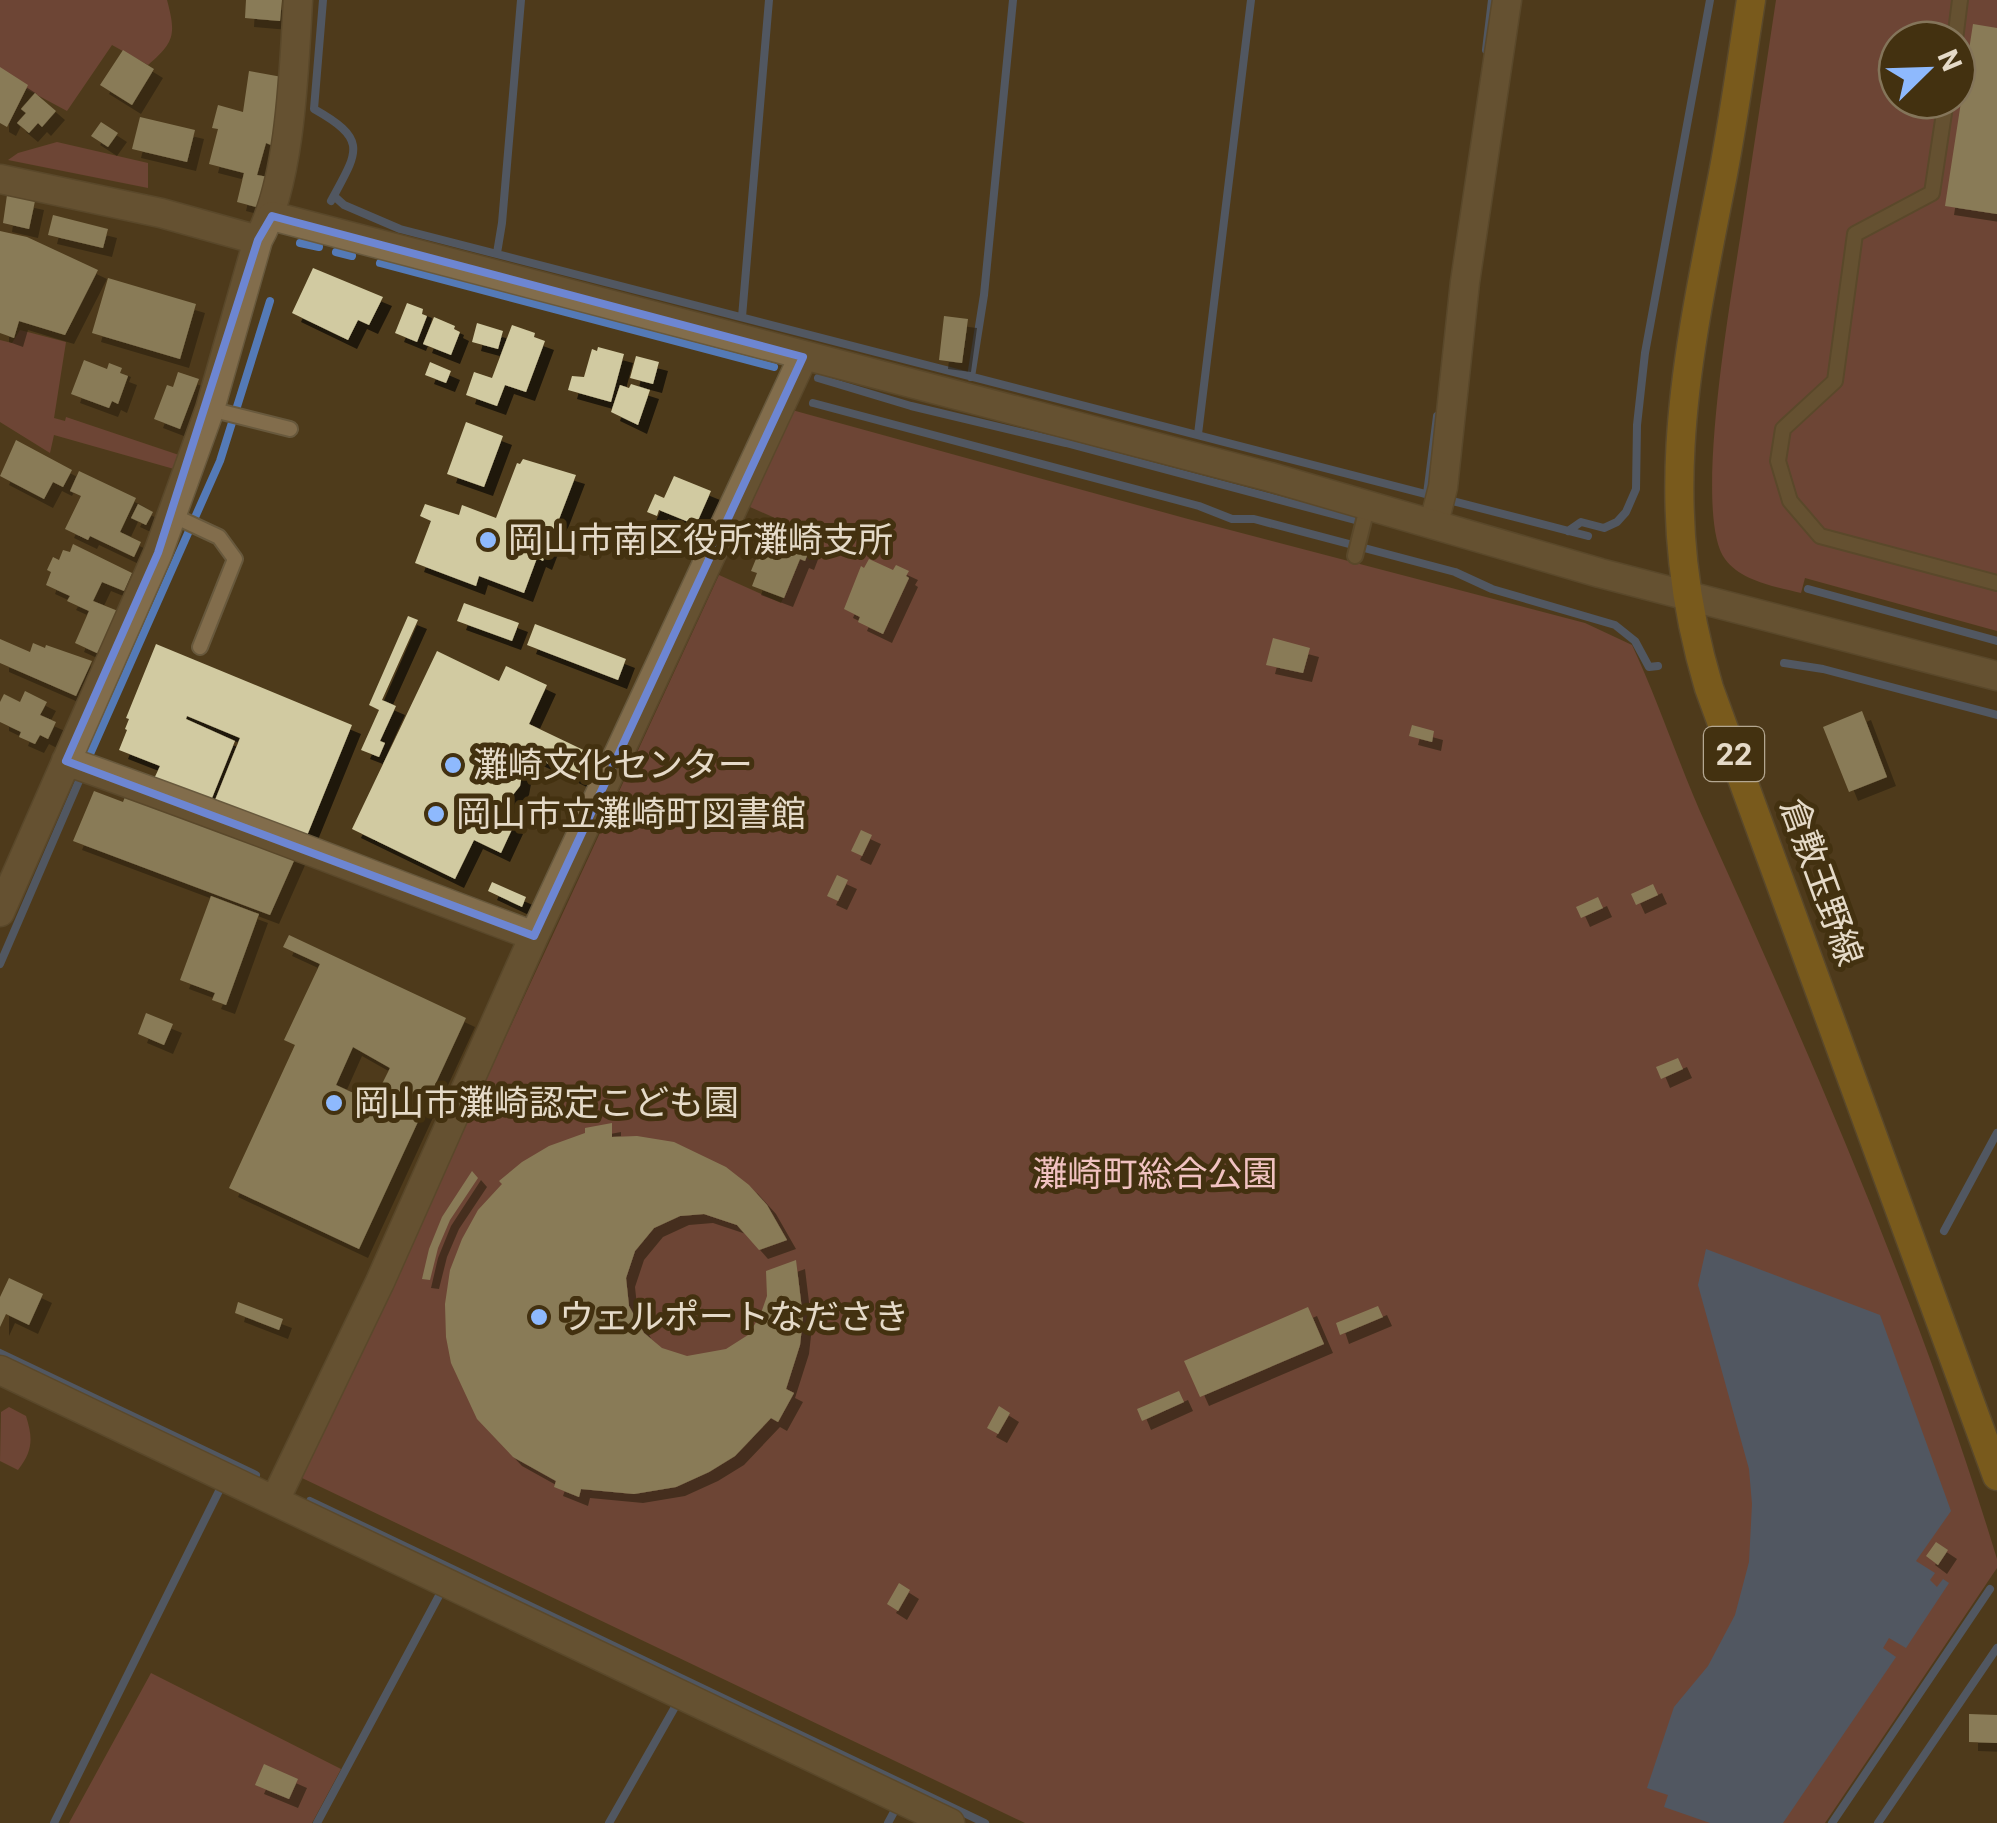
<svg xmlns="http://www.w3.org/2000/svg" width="1997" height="1823" font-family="Roboto,'Noto Sans JP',sans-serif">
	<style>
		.green { fill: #935354; fill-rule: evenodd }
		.water { fill: #547ab7 }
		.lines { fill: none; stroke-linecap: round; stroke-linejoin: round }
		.stream { stroke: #547ab7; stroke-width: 8 }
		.building { fill: #d1caa1; fill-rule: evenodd; filter: url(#shadow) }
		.service-casing { stroke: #68593d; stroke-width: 18 }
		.minor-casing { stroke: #68593d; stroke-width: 31 }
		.tertiary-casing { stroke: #68593d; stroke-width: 31 }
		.primary-casing { stroke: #68593d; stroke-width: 31 }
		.service { stroke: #826d4c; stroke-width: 14 }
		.minor { stroke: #826d4c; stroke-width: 28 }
		.tertiary { stroke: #826d4c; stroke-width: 28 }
		.primary { stroke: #ae821e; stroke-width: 28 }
		.marked { fill: none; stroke: #6d86d2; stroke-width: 8; stroke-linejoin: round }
		.poi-dot { fill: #8eb9fd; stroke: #433110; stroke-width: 4 }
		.labels { text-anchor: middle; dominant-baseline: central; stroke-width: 10; stroke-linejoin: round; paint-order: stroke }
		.shield { fill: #433110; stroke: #b4a791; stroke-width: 2.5 }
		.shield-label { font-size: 32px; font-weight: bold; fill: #e5dac8 }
		.poi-label { font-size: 35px; fill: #e5dac8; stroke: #433110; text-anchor: start }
		.street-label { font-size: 35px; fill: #e5dac8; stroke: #433110 }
		.park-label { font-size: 35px; fill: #f1c2c1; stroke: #433110 }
	</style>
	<defs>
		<filter id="shadow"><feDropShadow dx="9" dy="9" stdDeviation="0" flood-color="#0009"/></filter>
	</defs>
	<rect width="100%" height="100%" fill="#4e3b1b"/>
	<!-- green -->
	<path class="green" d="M0 0H167C176 34 175 42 148 65L112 45 67 111 0 75Z
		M1776 0H1997V631L1805 578 1801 593C1776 587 1741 581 1725 559 1691 513 1734 282 1743 219 1754 146 1765 73 1776 0ZM1897 40H1957V100H1897Z
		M57 142 148 163V188L8 160 18 153Z
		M20 330 66 342 54 418 65 421 66 417 179 455 174 469 54 435 50 453 0 422V340L12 343Z
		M792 410 1188 519 1585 623 1632 645C1660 705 1680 768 1707 827 1815 1066 1921 1308 1997 1559V1568L1825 1823H1025L302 1478 719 575 781 603 811 534 750 507Z
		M9 1407 26 1416C33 1438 33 1451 18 1470L0 1461 1 1412Z
		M151 1673 341 1769 312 1823H69Z"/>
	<!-- water -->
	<path class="water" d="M1706 1249 1880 1315 1951 1511 1916 1561 1935 1573 1930 1580 1937 1587 1943 1579 1949 1583 1906 1648 1889 1638 1883 1648 1896 1657 1783 1823H1710L1664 1807 1668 1795 1647 1788 1674 1707 1708 1666 1735 1615 1749 1562 1752 1504 1749 1469 1698 1285Z"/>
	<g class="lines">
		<!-- stream -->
		<path class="stream" d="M323 0 314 109C369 140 358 151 331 201
			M1486 50 1492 0
			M334 196 344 205 400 229 1588 536
			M300 243 319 247
			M336 252 352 256
			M497 253 502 223 521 0
			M380 263 774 367
			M742 317 769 0
			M971 377 984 295 1013 0
			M818 378 911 406 1066 443 1355 520
			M813 403 1199 506 1232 519H1254L1455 572 1492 589 1615 625 1635 641 1649 667 1658 666
			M1198 434 1251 0
			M1427 494 1437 416
			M1568 531 1581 522 1604 528 1617 522 1626 512 1636 489 1637 425 1645 353 1710 0
			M1808 589 1997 641
			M1784 663 1823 669 1997 715
			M87 761 220 461 270 301
			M0 964 82 774
			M1944 1231 1997 1133
			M0 1353 256 1475
			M310 1501 985 1823
			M54 1823 219 1491
			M317 1823 441 1592
			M609 1823 675 1707
			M888 1823 895 1810
			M1832 1823 1990 1589
			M1878 1823 1997 1648"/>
	</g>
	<!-- building -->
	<path class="building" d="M246 0H282L280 21 245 18Z
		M1973 24 1997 28V214L1945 206Z
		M123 50 154 69 132 105 100 85Z
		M0 67 28 85 7 127 0 123Z
		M249 71 282 77 277 120 271 145 266 143 257 175 268 177 260 208 237 202 244 173 209 164 218 129 212 128 218 105 243 112Z
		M35 93 56 111 42 127 38 123 29 133 17 123 26 113 21 109Z
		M140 117 195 130 187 162 132 149Z
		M101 122 118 133 108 147 91 136Z
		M7 195 35 201 29 229 3 223Z
		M53 215 108 229 103 248 48 235Z
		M0 231 27 237 98 270 65 335 19 321 14 338 0 333Z
		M313 268 383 297 369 325 358 320 348 340 292 313Z
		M108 278 196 304 180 359 92 333Z
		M407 303 423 309 422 314 427 316 417 342 395 333Z
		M944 316 968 319 962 363 939 360Z
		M434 317 455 326 454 329 460 332 451 355 423 344Z
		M477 323 503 331 498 349 472 342Z
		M512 325 535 333 534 337 545 341 526 392 505 385 497 406 466 395 474 372 492 378Z
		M598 347 624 354 611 402 568 390 572 376 584 377 592 349 597 351Z
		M636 356 659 362 653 384 630 378Z
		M84 360 107 369 109 363 122 368 120 373 128 376 118 404 112 401 109 408 71 394Z
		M430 362 451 371 446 383 425 375Z
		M178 372 199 379 180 429 154 419 167 385 173 387Z
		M631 384 650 390 638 425 611 412 620 385 629 388Z
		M466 422 503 436 484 487 447 474Z
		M16 440 72 470 63 487 53 482 44 499 0 476Z
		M523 459 576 475 543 561 537 558 524 593 479 576 476 586 415 563 431 521 420 516 425 504 459 515 462 505 496 518 517 463 520 464Z
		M79 471 136 498 120 532 141 542 134 557 90 536 88 540 65 529 81 496 70 491Z
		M674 476 711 491 696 525 659 510 657 516 647 512 655 494 664 498Z
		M138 504 153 512 146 525 131 518Z
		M801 535 813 540 805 561 800 559 784 598 752 586 757 573 751 571 765 537 796 549Z
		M73 544 132 573 124 591 102 582 93 601 118 611 99 654 75 643 89 611 67 601 70 596 46 585 51 572 47 570 53 557 59 560 63 550 70 552Z
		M869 559 893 570 896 565 909 571 906 576 909 578 883 634 858 622 860 617 844 609 861 566 864 568Z
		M464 603 519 623 512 641 457 621Z
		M408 616 418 620 382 700 396 706 380 741 385 743 379 757 361 750 379 710 369 705Z
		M535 624 626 659 618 680 527 645Z
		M1273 638 1310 648 1303 673 1266 665Z
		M0 639 30 652 33 643 45 648 46 645 92 661 76 696 0 663Z
		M156 644 352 725 304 843 213 805 240 738 187 716 186 719 235 741 210 803 153 781 160 766 119 750 127 730 125 729 129 719 126 718Z
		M437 651 499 681 506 666 547 685 529 724 596 756 584 781 526 753 520 786 496 816 514 825 501 853 474 840 455 879 352 829Z
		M25 691 47 702 40 715 56 722 48 739 40 735 35 744 19 737 21 732 0 722V702L4 694 20 702Z
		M1862 711 1887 777 1849 792 1823 727Z
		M1412 725 1434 731 1432 742 1409 736Z
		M128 789 297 854 270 915 73 841 94 791 123 802Z
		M861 830 872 835 862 856 851 851Z
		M837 875 848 880 838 901 827 896Z
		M492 882 526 897 522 907 488 891Z
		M1653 884 1658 895 1636 905 1631 894Z
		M211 896 259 914 226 1005 212 1000 215 993 180 980Z
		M1598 897 1603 908 1581 918 1576 907Z
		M289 935 466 1018 359 1249 229 1188 295 1045 284 1040 320 964 283 947ZM353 1047 390 1068 373 1102 336 1085Z
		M146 1013 173 1024 164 1045 138 1034Z
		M1678 1058 1683 1069 1661 1079 1656 1067Z
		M496 1084 520 1095 513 1110 489 1099Z
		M612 1123V1137L637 1136 674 1142 726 1167 749 1185 767 1205 787 1240 759 1250 737 1225 704 1214 680 1216 654 1228 635 1251 626 1278 629 1306 644 1333 662 1348 687 1356 726 1349 748 1335 760 1316 767 1296 766 1271 796 1260 803 1318 800 1345 786 1389 794 1393 778 1422 771 1418 735 1456 709 1472 676 1487 634 1494 581 1489 579 1497 554 1487 556 1481 513 1457 477 1419 451 1363 446 1337 445 1304 450 1270 462 1239 478 1210 502 1184 499 1181 522 1162 549 1146 585 1133V1128Z
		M472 1171 478 1178 450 1220 438 1248 430 1280 422 1279 429 1249 442 1217Z
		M9 1278 43 1294 29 1325 6 1314 0 1327V1297Z
		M238 1302 283 1319 279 1330 235 1313Z
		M1378 1306 1383 1317 1340 1335 1336 1323Z
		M1308 1307 1324 1344 1200 1397 1184 1361Z
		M1179 1391 1184 1402 1142 1421 1137 1409Z
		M999 1406 1010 1413 998 1434 987 1428Z
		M1936 1542 1948 1550 1938 1565 1926 1556Z
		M899 1583 910 1590 898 1611 887 1604Z
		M1969 1714 1997 1715V1743L1969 1742Z
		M264 1764 298 1779 289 1799 255 1785Z"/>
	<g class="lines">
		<!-- service casing -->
		<g class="service-casing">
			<path id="service" d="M1955 40 1960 0
				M1946 100 1932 193 1855 234 1835 381 1783 429 1778 461 1790 501 1820 536 1997 583
				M210 409 290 429
				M172 515 219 537 235 559 200 647
				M1355 556 1368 504"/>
		</g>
		<!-- minor casing -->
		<g class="minor-casing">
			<path id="minor" d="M0 179 161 213 258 240
				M1434 523 1443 487 1465 282 1507 0
				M66 761C224 816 378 878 534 936
				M0 912 158 553 210 409 258 240C291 181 294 69 298 0
				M0 1370 950 1823
				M275 1500 380 1282 534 936 803 357"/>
		</g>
		<!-- tertiary casing -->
		<g class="tertiary-casing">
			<path id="tertiary" d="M272 216 1270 477 1600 573 1997 676"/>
		</g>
		<!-- primary casing -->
		<g class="primary-casing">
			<path id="primary" d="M1751 0C1742 58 1734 116 1723 174 1687 359 1653 501 1709 688L1997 1476"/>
		</g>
		<!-- service -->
		<use href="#service" class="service"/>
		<!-- minor -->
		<use href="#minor" class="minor"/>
		<!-- tertiary -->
		<use href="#tertiary" class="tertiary"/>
		<!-- primary -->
		<use href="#primary" class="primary"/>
	</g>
	<!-- marked area -->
	<path d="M0 0H1997V1823H0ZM272 216 803 357 534 936 66 761 158 553 258 240Z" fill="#4e3b1b" fill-opacity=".55" fill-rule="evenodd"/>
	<path class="marked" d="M272 216 803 357 534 936 66 761 158 553 258 240Z"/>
	<!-- markers -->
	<g class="poi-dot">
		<circle cx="488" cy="540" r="10"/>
		<circle cx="453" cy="765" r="10"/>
		<circle cx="436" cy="814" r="10"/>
		<circle cx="334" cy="1103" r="10"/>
		<circle cx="539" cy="1317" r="10"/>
	</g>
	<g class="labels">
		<!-- shield labels -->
		<rect class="shield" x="1704" y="727" width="60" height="54" rx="8"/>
		<g class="shield-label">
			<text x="1734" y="754">22</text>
		</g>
		<!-- poi labels -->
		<g class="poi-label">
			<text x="508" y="540">岡山市南区役所灘崎支所</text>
			<text x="473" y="765">灘崎文化センター</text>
			<text x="456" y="814">岡山市立灘崎町図書館</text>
			<text x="354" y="1103">岡山市灘崎認定こども園</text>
			<text x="559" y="1317">ウェルポートなださき</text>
		</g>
		<!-- street labels -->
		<g class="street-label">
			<text transform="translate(1821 882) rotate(70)">倉敷玉野線</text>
		</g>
		<!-- park labels -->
		<g class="park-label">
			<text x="1155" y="1174">灘崎町総合公園</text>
		</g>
	</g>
	<!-- north arrow -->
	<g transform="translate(1927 70) rotate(67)"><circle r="48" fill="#433110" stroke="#84755a" stroke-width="2.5"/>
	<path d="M0-8L18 38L0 25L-18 38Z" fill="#8eb9fd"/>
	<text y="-15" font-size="28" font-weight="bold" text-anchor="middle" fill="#e5dac8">N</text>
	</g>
</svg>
